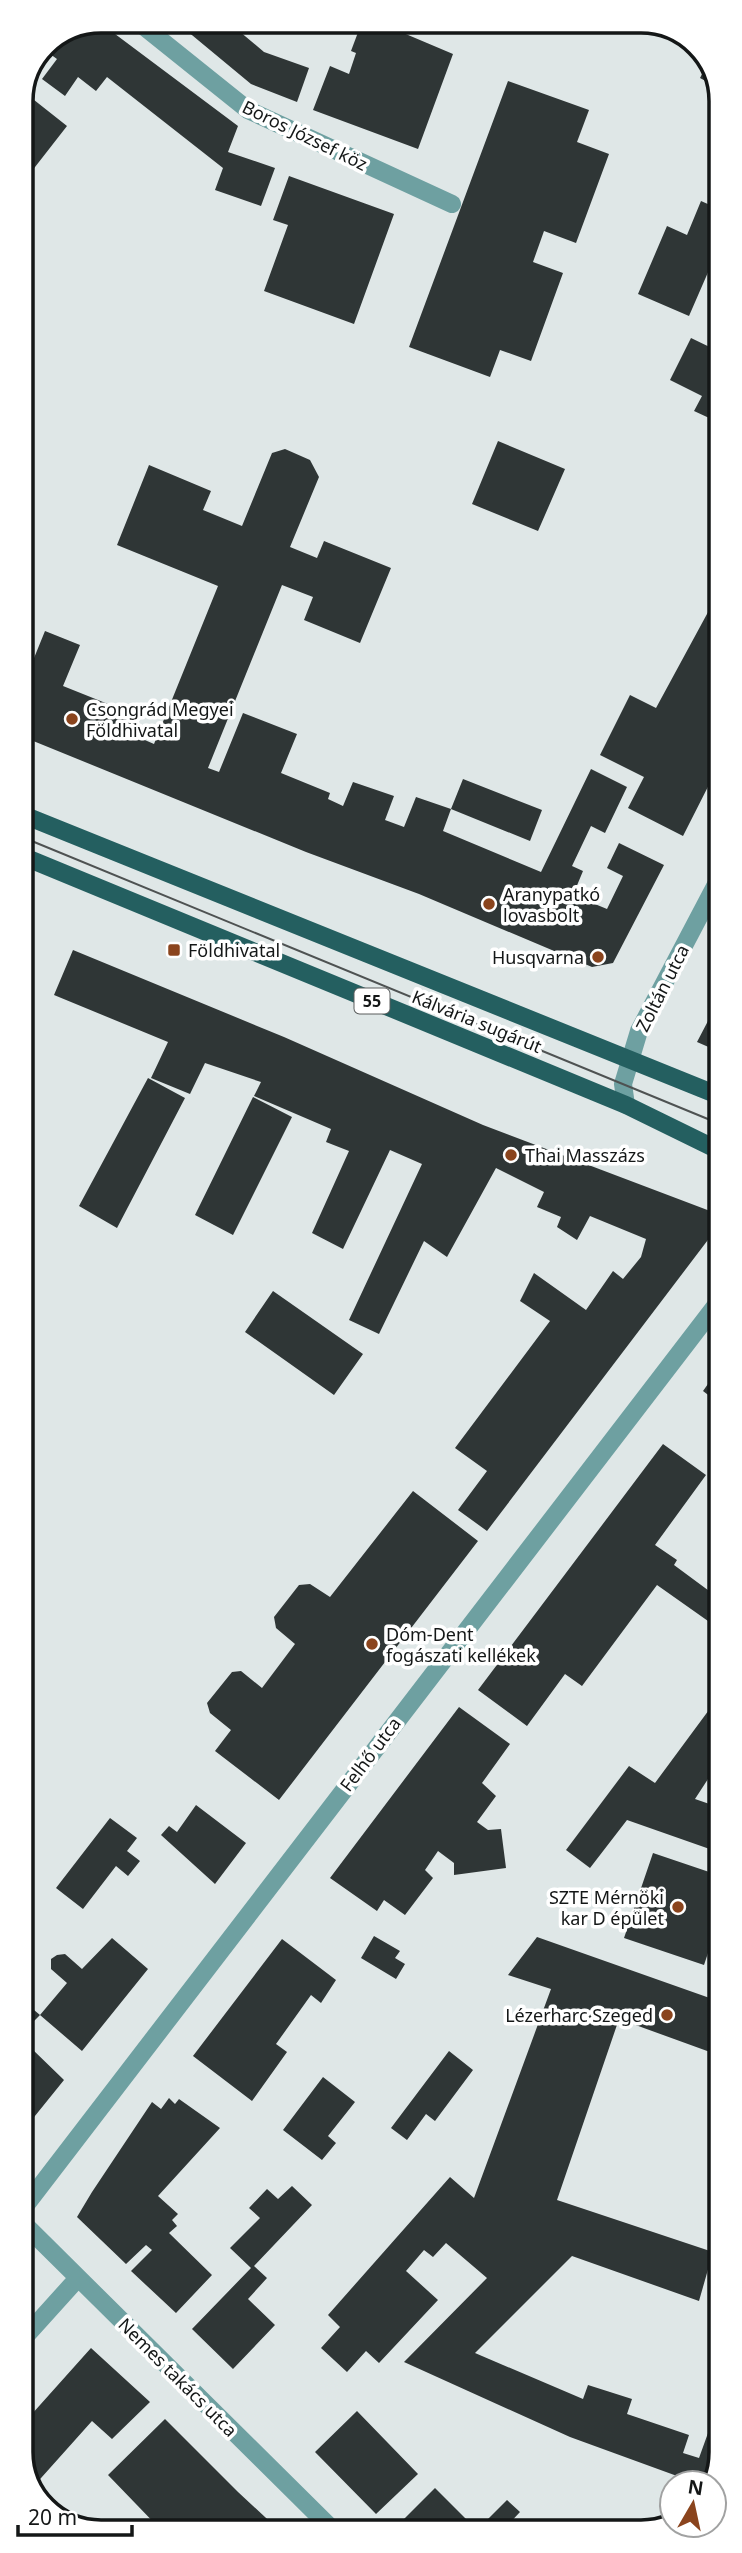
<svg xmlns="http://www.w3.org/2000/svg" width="742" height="2553" font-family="'Noto Sans',sans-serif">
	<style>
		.building { fill: #2f3636 }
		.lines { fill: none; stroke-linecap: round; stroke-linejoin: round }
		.minor { stroke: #6ea0a1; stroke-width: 18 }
		.primary { stroke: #245f60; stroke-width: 18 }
		.tram { stroke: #4e5252; stroke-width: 2 }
		.poi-dot { fill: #8a441d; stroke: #fff; stroke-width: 2.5 }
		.labels { text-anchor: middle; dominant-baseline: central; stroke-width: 7; stroke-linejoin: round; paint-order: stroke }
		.shield { fill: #fff; stroke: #5a5d5d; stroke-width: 2 }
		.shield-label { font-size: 16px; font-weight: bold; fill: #141717 }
		.street-label { font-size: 18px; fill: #141717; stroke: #fff }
		.poi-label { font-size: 18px; fill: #141717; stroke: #fff; text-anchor: start }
		.rim { fill: none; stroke: #141717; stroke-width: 3.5 }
	</style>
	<rect width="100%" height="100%" fill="#dfe7e7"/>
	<!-- building -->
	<path class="building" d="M175 21H227L264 52 309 68 297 102 251 84Z
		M375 21 453 54 418 149 313 110 330 66 349 74 356 53 351 51 360 27 371 31Z
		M99 22 238 126 228 152 275 168 261 206 215 190 223 168 107 77 96 91 78 77 65 96 42 79 57 59 43 49 45 44Z
		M707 64 719 85V88L700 78Z
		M508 81 589 110 577 142 609 154 576 243 544 231 533 262 563 273 531 361 500 350 490 377 409 347Z
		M24 92 67 126 21 185V100Z
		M289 176 394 214 354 324 264 291 288 225 273 220Z
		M701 201 719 209V247L689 316 638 294 667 226 687 235Z
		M691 338 720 352V423L694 411 702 396 670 380Z
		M498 441 565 469 538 531 472 504Z
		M285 449 310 460 319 477 290 547 317 558 324 541 391 568 360 643 304 620 313 597 282 585 208 768 219 772 243 713 297 734 281 773 330 793 328 799 343 806 353 782 394 796 385 820 404 827 416 797 451 809 443 831 541 872 591 769 627 787 605 833 591 826 572 866 583 871 573 895 607 909 623 876 607 868 619 843 664 865 613 963 592 967 419 894 306 852 21 736V690L45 631 80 645 63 686 138 716 131 734 154 744 218 586 117 545 149 465 211 491 203 510 242 526 272 453Z
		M720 590V763L683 836 628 808 644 777 600 755 630 695 656 708Z
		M463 779 542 810 530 841 451 809Z
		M22 933 30 936 22 956Z
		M73 950 284 1037 483 1125 718 1214 720 1224 487 1531 458 1510 487 1471 455 1448 550 1321 520 1301 534 1273 586 1310 613 1271 623 1279 641 1257 646 1239 590 1216 577 1240 557 1227 561 1217 537 1207 544 1192 496 1168 447 1257 424 1241 379 1334 349 1320 422 1164 390 1150 343 1249 312 1233 349 1151 326 1142 331 1129 254 1096 261 1082 205 1063 190 1094 151 1078 168 1042 54 995Z
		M720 998V1052L697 1042Z
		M148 1078 185 1098 117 1228 79 1206Z
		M253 1097 292 1117 233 1235 195 1215Z
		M273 1291 363 1354 334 1395 245 1332Z
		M720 1367V1404L703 1391Z
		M663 1444 706 1475 655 1545 677 1560 674 1565 720 1599V1605L708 1621 657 1585 582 1686 565 1674 527 1726 478 1690Z
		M413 1491 478 1541 279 1800 215 1751 231 1730 210 1713 207 1703 232 1672 241 1671 262 1688 295 1644 276 1628 274 1617 299 1585 310 1584 330 1597Z
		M720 1695 721 1740 717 1746 721 1748V1759L695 1799 721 1808V1853L627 1820 590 1868 566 1850 629 1766 655 1783Z
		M459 1707 510 1744 482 1783 496 1796 477 1822 488 1830 501 1829 506 1868 454 1875V1863L438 1851 425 1870 433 1878 405 1915 384 1900 377 1911 330 1878Z
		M196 1805 246 1843 215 1884 161 1835 169 1826 177 1832Z
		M110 1818 137 1838 127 1851 140 1861 128 1876 116 1866 83 1909 56 1888Z
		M653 1853 721 1876V1947L711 1944 704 1965 624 1938Z
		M374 1936 400 1951 395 1958 405 1964 396 1979 361 1958Z
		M537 1937 721 2002V2056L619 2019 557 2200 713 2252 699 2301 572 2256 475 2353 583 2399 588 2385 632 2399 627 2414 689 2435 683 2453 699 2458 721 2397V2453L710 2483H687L688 2480 570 2437 404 2362 487 2278 446 2243 433 2257 424 2250 406 2271 438 2300 379 2363 366 2351 347 2372 321 2348 340 2327 328 2315 450 2177 474 2198 551 1989 508 1975Z
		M112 1938 148 1969 82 2051 40 2015 67 1983 51 1969V1959L57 1955 65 1954 82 1969Z
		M282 1939 336 1980 321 2003 311 1995 276 2044 287 2052 252 2101 193 2056Z
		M22 2000 40 2015 29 2026 22 2021Z
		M30 2047 64 2080 22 2132V2056Z
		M449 2051 473 2070 435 2121 426 2114 407 2140 391 2128Z
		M323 2077 355 2102 328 2136 336 2143 322 2160 283 2130Z
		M169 2098 175 2104 179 2099 220 2128 158 2196 178 2214 172 2220 177 2226 169 2233 212 2275 176 2313 131 2271 152 2250 146 2245 126 2264 77 2217 92 2192 152 2102 161 2109Z
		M292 2186 312 2205 254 2266 267 2278 248 2299 275 2325 233 2369 192 2329 251 2268 230 2248 260 2218 249 2208 267 2189 278 2199Z
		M720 2275H721V2308L711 2304Z
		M91 2348 150 2402 112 2439 92 2421 33 2487 23 2468V2424Z
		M357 2411 418 2474 376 2514 315 2452Z
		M165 2419 238 2492 280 2531 163 2532 108 2475Z
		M435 2488 477 2530 507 2500 520 2512 502 2531H392Z"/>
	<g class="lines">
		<!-- minor -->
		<path class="minor" d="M137 21 248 110 452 204
			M626 1105 623 1084 639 1031 720 877
			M22 2210 720 1300
			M22 2222 334 2531
			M23 2339 78 2278"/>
		<!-- primary -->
		<path class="primary" d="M21 814 720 1096
			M22 856 626 1105 720 1151"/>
		<!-- tram -->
		<path class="tram" d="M22 837 720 1124"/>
	</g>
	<!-- markers -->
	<g class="poi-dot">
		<circle cx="72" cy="719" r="7"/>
		<circle cx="489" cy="904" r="7"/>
		<rect x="167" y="943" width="14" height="14" rx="3.5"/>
		<circle cx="598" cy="957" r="7"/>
		<circle cx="511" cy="1155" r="7"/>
		<circle cx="372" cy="1644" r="7"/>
		<circle cx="678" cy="1907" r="7"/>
		<circle cx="667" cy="2015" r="7"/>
	</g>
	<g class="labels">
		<!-- shield labels -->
		<rect class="shield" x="354.5" y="988.5" width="35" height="25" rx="5"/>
		<g class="shield-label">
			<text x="372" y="1001">55</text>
		</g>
		<!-- street labels -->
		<g class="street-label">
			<text transform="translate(305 135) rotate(26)">Boros József köz</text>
			<text transform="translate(662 988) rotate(-63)">Zoltán utca</text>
			<text transform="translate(477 1021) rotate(22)">Kálvária sugárút</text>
			<text transform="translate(370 1754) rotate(-53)">Felhő utca</text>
			<text transform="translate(178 2377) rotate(45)">Nemes takács utca</text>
		</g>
		<!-- poi labels -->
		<g class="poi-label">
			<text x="86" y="709">Csongrád Megyei<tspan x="86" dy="21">Földhivatal</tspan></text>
			<text x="503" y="894">Aranypatkó<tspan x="503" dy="21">lovasbolt</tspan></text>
			<text x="188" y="950">Földhivatal</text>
			<text x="584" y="957" text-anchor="end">Husqvarna</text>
			<text x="525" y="1155">Thai Masszázs</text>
			<text x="386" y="1634">Dóm-Dent<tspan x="386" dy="21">fogászati kellékek</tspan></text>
			<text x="664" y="1897" text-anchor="end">SZTE Mérnöki<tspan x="664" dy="21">kar D épület</tspan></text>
			<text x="653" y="2015" text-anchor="end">Lézerharc Szeged</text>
		</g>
	</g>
	<!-- crop -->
	<path d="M0 0H742V2553H0ZM101 33H641A68 68 0 0 1 709 101V2452A68 68 0 0 1 641 2520H101A68 68 0 0 1 33 2452V101A68 68 0 0 1 101 33Z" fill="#fff" fill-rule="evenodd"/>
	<path class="rim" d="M101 33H641A68 68 0 0 1 709 101V2452A68 68 0 0 1 641 2520H101A68 68 0 0 1 33 2452V101A68 68 0 0 1 101 33Z"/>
	<!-- north arrow -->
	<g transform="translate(693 2504) rotate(9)"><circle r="33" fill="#ffffff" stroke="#a1a2a2" stroke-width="2"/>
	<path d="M0-5L12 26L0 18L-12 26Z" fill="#8a441d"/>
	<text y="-10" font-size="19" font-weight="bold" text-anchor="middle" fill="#141717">N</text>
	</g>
	<!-- scale -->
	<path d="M18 2525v10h114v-10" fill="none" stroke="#141717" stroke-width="3.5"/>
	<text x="28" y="2525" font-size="21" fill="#141717" stroke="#ffffff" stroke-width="5" paint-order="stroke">20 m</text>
</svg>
